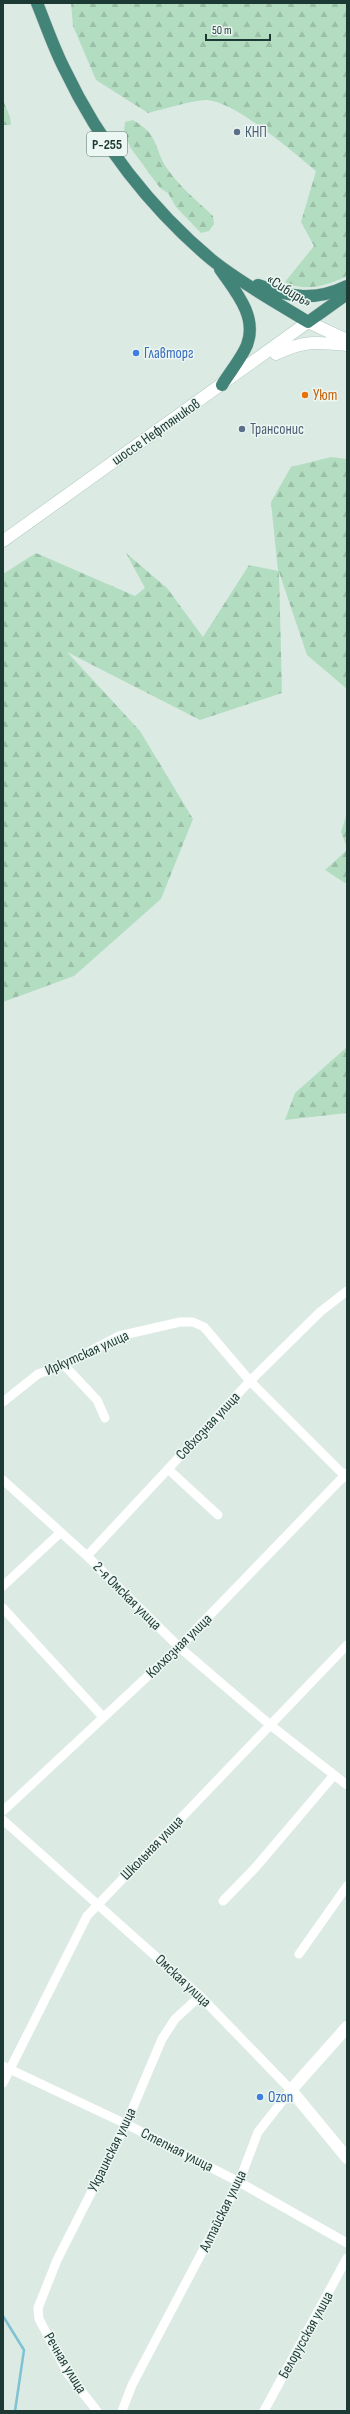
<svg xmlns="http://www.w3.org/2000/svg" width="350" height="2414" font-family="'Sofia Sans Condensed',sans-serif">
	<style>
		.forest { fill: url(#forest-firs) }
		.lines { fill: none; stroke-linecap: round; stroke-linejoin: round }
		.stream { stroke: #7fc2d3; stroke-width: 2.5 }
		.secondary-casing { stroke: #afcac2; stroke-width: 13 }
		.trunk-casing { stroke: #bbc4c2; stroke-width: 13 }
		.minor { stroke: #fff; stroke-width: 9 }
		.tertiary { stroke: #fff; stroke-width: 12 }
		.secondary { stroke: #fff; stroke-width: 12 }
		.trunk { stroke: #438479; stroke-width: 12 }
		.service-dot { fill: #5c6f8a; stroke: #ecf6f2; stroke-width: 1.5 }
		.shop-dot { fill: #3f7fe0; stroke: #ecf6f2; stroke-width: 1.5 }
		.food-dot { fill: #e8710a; stroke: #ecf6f2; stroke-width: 1.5 }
		.labels { text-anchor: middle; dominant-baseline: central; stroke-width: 3; stroke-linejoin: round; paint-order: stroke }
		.shield { fill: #ecf6f2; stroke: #5b726c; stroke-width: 1 }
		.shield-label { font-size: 14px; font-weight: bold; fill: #1d3933 }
		.service-label { font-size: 15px; fill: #4e5e75; stroke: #ecf6f2; text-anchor: start }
		.street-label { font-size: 15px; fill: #1d3933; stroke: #ecf6f2 }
		.shop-label { font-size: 15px; fill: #366cbe; stroke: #ecf6f2; text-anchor: start }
		.food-label { font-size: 15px; fill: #c56008; stroke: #ecf6f2; text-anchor: start }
	</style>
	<defs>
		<pattern id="forest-firs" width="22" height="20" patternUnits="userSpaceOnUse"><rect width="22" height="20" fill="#b3ddc1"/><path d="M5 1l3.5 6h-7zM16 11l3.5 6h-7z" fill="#9abea6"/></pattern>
	</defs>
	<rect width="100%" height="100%" fill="#dceae4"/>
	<!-- forest -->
	<path class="forest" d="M71 3H347V276C329 285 304 293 285 282L314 246 301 222 316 171C293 152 234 100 205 100 189 101 165 109 148 113L96 80 73 26Z
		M3 100 10 117 11 125H3Z
		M133 120C159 135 153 145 166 167 179 186 196 200 213 216L214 224 209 231 201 233 176 207 168 193 160 188 130 147 124 131 125 122Z
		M331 457 347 459V689L307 655 279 572 282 693 200 720 67 652 140 731 193 819 161 899 74 976 3 1002V574L36 553 135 596 145 588 126 553 167 588 203 637 249 565 278 571 271 502 291 467Z
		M347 813V848L341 832Z
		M347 850V881L345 883 325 870Z
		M347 1047V1113L285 1120 295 1093Z"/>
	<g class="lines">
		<!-- stream -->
		<path class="stream" d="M3 2316 24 2350 15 2411"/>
		<!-- secondary casing -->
		<g class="secondary-casing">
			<path id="secondary" d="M276 354C303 340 318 342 347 345
				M3 541 308 322 347 340"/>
		</g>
		<!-- trunk casing -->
		<g class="trunk-casing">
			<path id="trunk" d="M37 3C46 25 54 49 65 70 99 142 151 209 212 260 242 284 276 302 308 322L347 294
				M220 269C235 291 258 316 247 345 241 359 230 372 222 385
				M258 285C291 297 314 302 347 286"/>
		</g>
		<!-- minor -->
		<path class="minor" d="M64 1365 97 1400 105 1418
			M3 1402 38 1374 64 1365 119 1336 180 1322H193L204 1327 250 1381 347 1478
			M168 1469 218 1515
			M3 1480 87 1556 179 1647 269 1724 347 1785
			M87 1556 250 1381 320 1312 347 1291
			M3 1586 60 1533
			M3 1608 103 1717
			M3 1811 179 1647 347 1473
			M3 1820 200 1996 291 2090 258 2132 239 2182 132 2385 122 2411
			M223 1901 255 1868 334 1775
			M299 1954 347 1886
			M3 2066 126 2124 239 2182 347 2243
			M3 2083 87 1916 347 1645
			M97 2411 68 2374 39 2319 38 2308 57 2260 126 2124 162 2039 175 2019 200 1996
			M264 2411 347 2258"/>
		<!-- tertiary -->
		<path class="tertiary" d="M347 2027 291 2090 347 2158"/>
		<!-- secondary -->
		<use href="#secondary" class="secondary"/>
		<!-- trunk -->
		<use href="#trunk" class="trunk"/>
	</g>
	<!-- markers -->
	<g class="service-dot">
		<circle cx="237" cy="132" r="4"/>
		<circle cx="242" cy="429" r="4"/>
	</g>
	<g class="shop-dot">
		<circle cx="136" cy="353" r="4"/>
		<circle cx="260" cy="2097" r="4"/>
	</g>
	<circle class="food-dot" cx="305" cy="395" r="4"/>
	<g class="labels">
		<!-- shield labels -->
		<rect class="shield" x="87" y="132" width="40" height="24" rx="3"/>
		<g class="shield-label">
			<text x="107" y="144">Р-255</text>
		</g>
		<!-- service labels -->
		<g class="service-label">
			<text x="245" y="132">КНП</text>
			<text x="250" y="429">Трансонис</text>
		</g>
		<!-- street labels -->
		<g class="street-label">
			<text transform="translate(289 291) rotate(32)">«Сибирь»</text>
			<text transform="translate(156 432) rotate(-35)">шоссе Нефтяников</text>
			<text transform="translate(87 1353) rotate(-24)">Иркутская улица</text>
			<text transform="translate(208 1426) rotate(-47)">Совхозная улица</text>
			<text transform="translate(127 1596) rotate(45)">2-я Омская улица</text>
			<text transform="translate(179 1646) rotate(-44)">Колхозная улица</text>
			<text transform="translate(152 1848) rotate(-46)">Школьная улица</text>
			<text transform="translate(183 1981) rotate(43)">Омская улица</text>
			<text transform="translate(112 2150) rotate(-64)">Украинская улица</text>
			<text transform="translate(177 2150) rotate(27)">Степная улица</text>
			<text transform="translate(223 2211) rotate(-64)">Алтайская улица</text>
			<text transform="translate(306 2335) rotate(-61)">Белорусская улица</text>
			<text transform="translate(65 2363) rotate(59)">Речная улица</text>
		</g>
		<!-- shop labels -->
		<g class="shop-label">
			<text x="144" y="353">Главторг</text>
			<text x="268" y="2097">Ozon</text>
		</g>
		<!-- food labels -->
		<g class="food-label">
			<text x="313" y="395">Уют</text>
		</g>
	</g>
	<!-- border -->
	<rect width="350" height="2414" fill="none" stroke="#1d3933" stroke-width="8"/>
	<!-- scale -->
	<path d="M206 34v6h64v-6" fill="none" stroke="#1d3933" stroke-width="2"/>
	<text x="212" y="34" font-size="12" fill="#1d3933" stroke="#ecf6f2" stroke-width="3" paint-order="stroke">50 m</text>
</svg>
